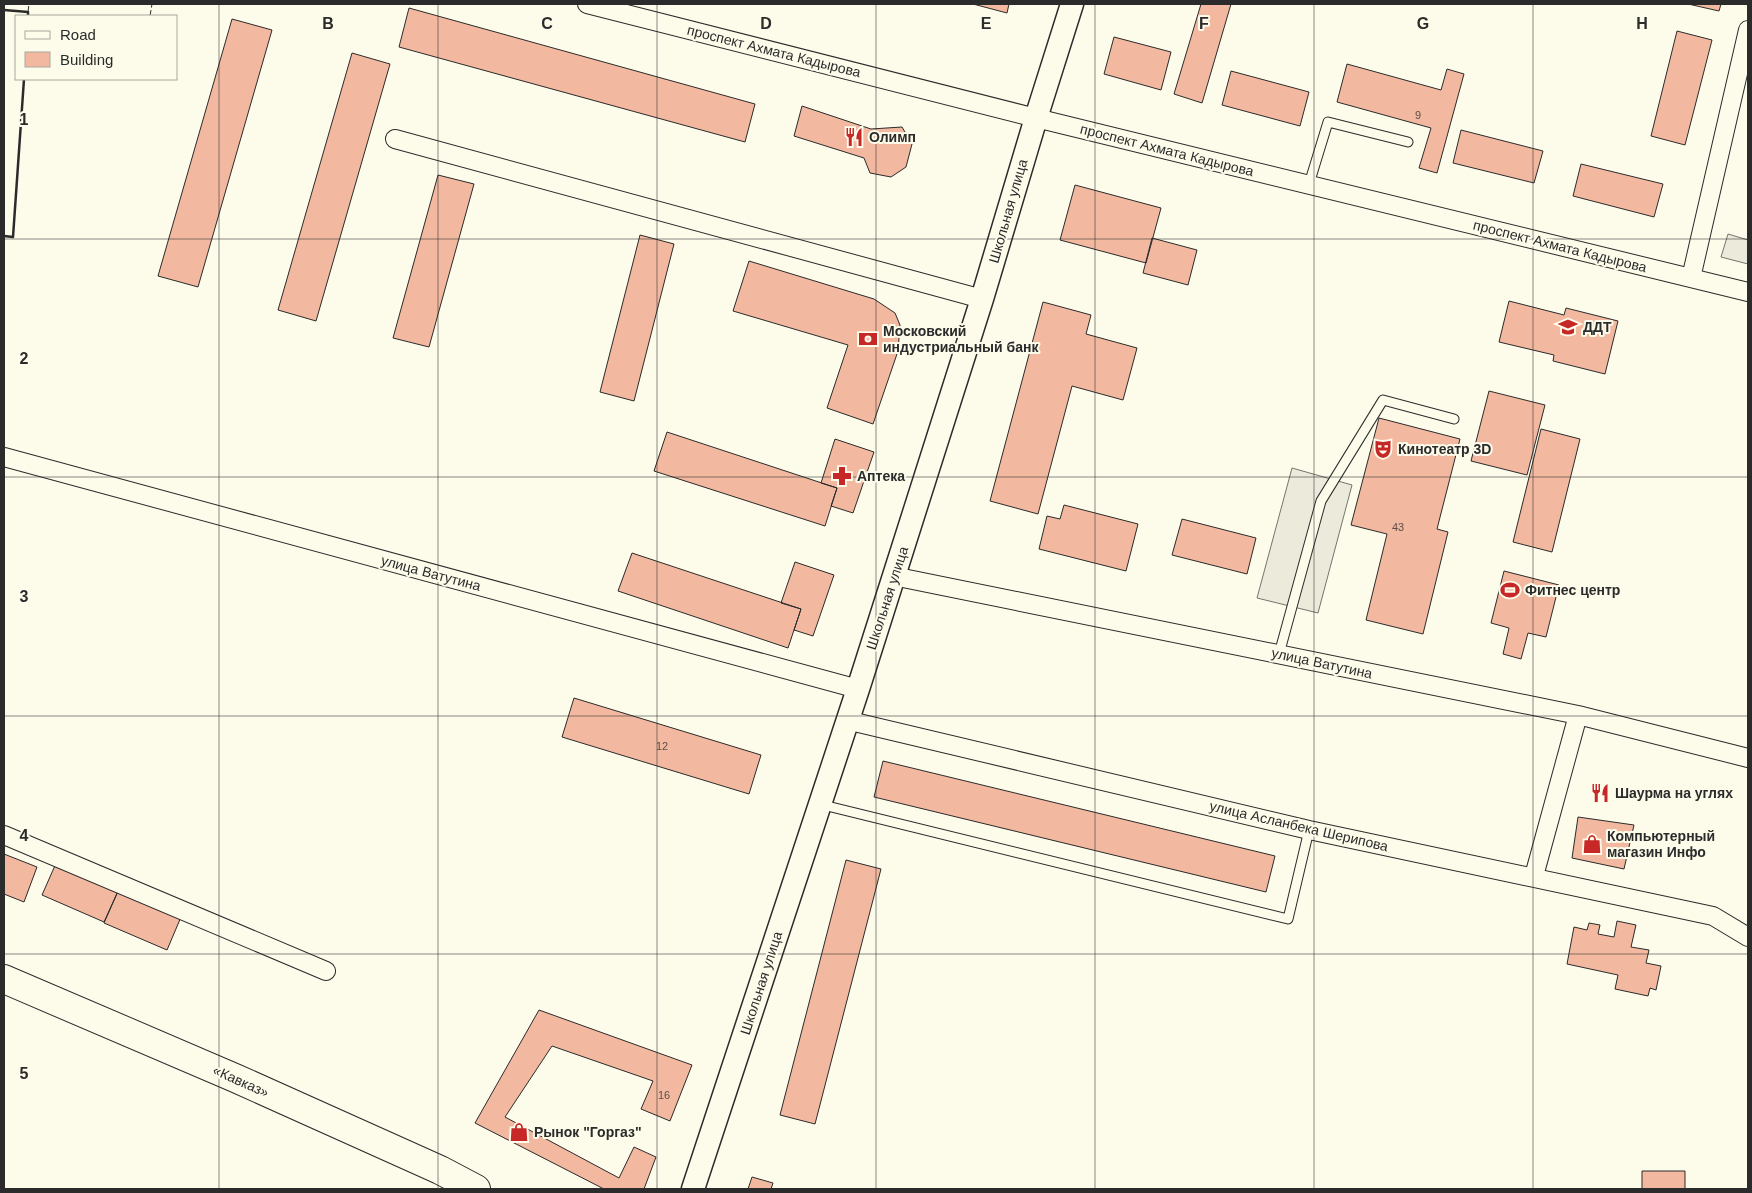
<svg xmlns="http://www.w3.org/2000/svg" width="1752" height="1193" font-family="Arial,sans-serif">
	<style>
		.parking { fill: #eceadb; stroke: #74746e }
		.building { fill: #f2b8a0; stroke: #2b2b2b }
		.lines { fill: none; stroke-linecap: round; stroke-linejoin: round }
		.service-casing { stroke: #2b2b2b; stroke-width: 11 }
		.minor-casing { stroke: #2b2b2b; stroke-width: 20 }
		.tertiary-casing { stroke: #2b2b2b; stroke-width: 25 }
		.primary-casing { stroke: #2b2b2b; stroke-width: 30 }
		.service { stroke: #fdfbea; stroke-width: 9 }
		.minor { stroke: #fdfbea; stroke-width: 18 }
		.tertiary { stroke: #fdfbea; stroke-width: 22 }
		.primary { stroke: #fdfbea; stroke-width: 28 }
		.fence { stroke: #2b2b2b; stroke-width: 1; stroke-dasharray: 6 2.5; stroke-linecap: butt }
		.wall { stroke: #2b2b2b; stroke-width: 2.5 }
		.grid { fill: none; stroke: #2b2b2b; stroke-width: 1; stroke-opacity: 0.55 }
		.labels { text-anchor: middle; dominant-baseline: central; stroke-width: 4; stroke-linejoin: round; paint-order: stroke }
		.number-label { font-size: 11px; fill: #5d4e48 }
		.street-label { font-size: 14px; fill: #2b2b2b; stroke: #fdfbea }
		.poi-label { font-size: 14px; font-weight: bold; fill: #2b2b2b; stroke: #fdfbea; text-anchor: start }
		.grid-label { font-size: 16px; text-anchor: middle; font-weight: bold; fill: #2b2b2b; stroke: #fdfbea; stroke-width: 4; stroke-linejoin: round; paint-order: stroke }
	</style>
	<rect width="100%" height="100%" fill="#fdfbea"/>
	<!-- parking -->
	<path class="parking" d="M1728 234 1748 240V264L1721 257Z
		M1292 468 1352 485 1318 613 1257 598Z"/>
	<!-- building -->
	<path class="building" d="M973 4H1009L1007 13Z
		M1201 4H1231L1202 103 1174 94Z
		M1688 4H1721L1719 11Z
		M409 8 755 104 745 142 399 47Z
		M232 19 272 30 198 287 158 276Z
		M1677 31 1712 40 1685 145 1651 136Z
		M1114 37 1171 52 1161 90 1104 74Z
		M352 53 390 64 316 321 278 310Z
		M1347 64 1441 90 1447 69 1464 74 1437 173 1419 168 1431 128 1337 102Z
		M1231 71 1309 92 1300 126 1222 105Z
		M802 106 871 129 902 127 912 144 906 167 891 177 870 173 864 158 794 136Z
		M1461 130 1543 151 1534 183 1453 163Z
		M1581 164 1663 184 1654 217 1573 196Z
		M438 175 474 184 429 347 393 338Z
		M1075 185 1161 208 1146 263 1060 240Z
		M640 235 674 244 634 401 600 392Z
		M1152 238 1197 250 1188 285 1143 273Z
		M749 261 874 299 895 313 900 325 898 351 873 424 827 408 848 345 733 311Z
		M1509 301 1564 315 1566 308 1618 321 1605 374 1553 361 1554 355 1499 342Z
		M1043 302 1091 315 1086 334 1137 348 1123 400 1072 386 1038 514 990 501Z
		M1489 391 1545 405 1527 475 1471 461Z
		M1379 418 1460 439 1437 529 1448 532 1423 634 1366 620 1387 534 1351 525Z
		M1541 429 1580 439 1552 552 1513 542Z
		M667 432 837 488 825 526 654 471Z
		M835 439 874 452 853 513 831 506 837 488 821 483Z
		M1064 505 1138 524 1126 571 1039 549 1047 516 1060 519Z
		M1182 519 1256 538 1247 574 1172 555Z
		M632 553 801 609 788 648 618 591Z
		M795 562 834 575 813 636 794 630 801 609 781 603Z
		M1504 571 1559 585 1546 637 1528 633 1521 659 1503 654 1509 628 1491 623Z
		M574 698 761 755 749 794 562 737Z
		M883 761 1275 856 1266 892 874 797Z
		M1578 817 1634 825 1624 869 1572 858Z
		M4 854 37 867 24 902 4 894Z
		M846 860 881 869 815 1124 780 1115Z
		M57 861 119 889 104 922 42 895Z
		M119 889 181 917 167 950 104 923Z
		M1617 921 1636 925 1631 947 1649 950 1646 963 1661 966 1656 990 1650 988 1648 996 1615 989 1618 975 1567 964 1574 927 1587 930 1589 923 1600 925 1598 934 1614 937Z
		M539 1010 692 1065 670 1121 641 1109 653 1081 552 1046 505 1117 619 1178 634 1147 656 1157 644 1189H604L475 1123Z
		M1642 1171H1685V1189H1642Z
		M752 1177 773 1183 771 1189H748Z"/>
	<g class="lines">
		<!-- service casing -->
		<g class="service-casing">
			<path id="service" d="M1309 184 1328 122 1408 142
				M1279 654 1321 501 1383 400 1454 419
				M819 804 1288 919 1309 830"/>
		</g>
		<!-- minor casing -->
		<g class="minor-casing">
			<path id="minor" d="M587 4 1036 118 1748 292
				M395 139 982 299
				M1691 278 1748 30
				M4 457 858 689
				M893 576 1578 715 1748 758
				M846 720 1309 830 1713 916 1748 937
				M4 835 326 971
				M1534 876 1578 715"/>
		</g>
		<!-- tertiary casing -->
		<g class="tertiary-casing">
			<path id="tertiary" d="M693 1189 858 689 982 299 1036 118 1072 4"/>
		</g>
		<!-- primary casing -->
		<g class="primary-casing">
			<path id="primary" d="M4 979 235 1078 440 1170 476 1189"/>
		</g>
		<!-- service -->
		<use href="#service" class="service"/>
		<!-- minor -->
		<use href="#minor" class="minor"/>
		<!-- tertiary -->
		<use href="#tertiary" class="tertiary"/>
		<!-- primary -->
		<use href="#primary" class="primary"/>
		<!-- fence -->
		<path class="fence" d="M28 12 29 4
			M150 16 152 4"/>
		<!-- wall -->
		<path class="wall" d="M4 10 28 12V16
			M4 236 13 237 24 79"/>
	</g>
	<!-- grid -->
	<path class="grid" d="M219 4V1189M438 4V1189M657 4V1189M876 4V1189M1095 4V1189M1314 4V1189M1533 4V1189M4 239H1748M4 477H1748M4 716H1748M4 954H1748"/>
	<!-- icons -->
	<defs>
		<g id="restaurant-bare" transform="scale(1.5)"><path d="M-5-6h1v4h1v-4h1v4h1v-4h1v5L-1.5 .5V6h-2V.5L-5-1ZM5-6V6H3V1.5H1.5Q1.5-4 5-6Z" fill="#c62828" stroke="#fdfbea" stroke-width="2.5" paint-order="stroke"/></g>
		<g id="school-bare" transform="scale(1.5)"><path d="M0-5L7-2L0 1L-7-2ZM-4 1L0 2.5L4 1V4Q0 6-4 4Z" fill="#c62828" stroke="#fdfbea" stroke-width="2.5" paint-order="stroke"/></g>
		<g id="bank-bare" transform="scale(1.5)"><path d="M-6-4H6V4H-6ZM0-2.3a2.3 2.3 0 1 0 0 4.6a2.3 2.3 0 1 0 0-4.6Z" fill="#c62828" stroke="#fdfbea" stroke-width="2.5" paint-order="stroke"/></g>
		<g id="theatre-bare" transform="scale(1.5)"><path d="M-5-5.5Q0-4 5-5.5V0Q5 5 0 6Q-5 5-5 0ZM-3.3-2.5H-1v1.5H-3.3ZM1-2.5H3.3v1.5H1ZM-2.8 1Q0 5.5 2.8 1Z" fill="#c62828" stroke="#fdfbea" stroke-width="2.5" paint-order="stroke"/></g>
		<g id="pharmacy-bare" transform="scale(1.5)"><path d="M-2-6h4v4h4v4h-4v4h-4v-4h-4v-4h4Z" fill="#c62828" stroke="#fdfbea" stroke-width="2.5" paint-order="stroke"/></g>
		<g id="stadium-bare" transform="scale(1.5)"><path d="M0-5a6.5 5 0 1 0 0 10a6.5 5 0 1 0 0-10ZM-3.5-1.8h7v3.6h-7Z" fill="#c62828" stroke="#fdfbea" stroke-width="2.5" paint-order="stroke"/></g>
		<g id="shop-bare" transform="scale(1.5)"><path d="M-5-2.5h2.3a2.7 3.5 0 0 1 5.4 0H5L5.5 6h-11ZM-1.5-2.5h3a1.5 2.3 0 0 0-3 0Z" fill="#c62828" stroke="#fdfbea" stroke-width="2.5" paint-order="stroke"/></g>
	</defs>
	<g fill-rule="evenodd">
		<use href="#restaurant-bare" x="854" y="137"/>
		<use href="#school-bare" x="1568" y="327"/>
		<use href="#bank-bare" x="868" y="339"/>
		<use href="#theatre-bare" x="1383" y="449"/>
		<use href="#pharmacy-bare" x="842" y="476"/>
		<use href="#stadium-bare" x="1510" y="590"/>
		<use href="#restaurant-bare" x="1600" y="793"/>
		<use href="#shop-bare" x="1592" y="844"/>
		<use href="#shop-bare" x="519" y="1132"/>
	</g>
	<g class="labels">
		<!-- number labels -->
		<g class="number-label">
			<text x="1418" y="115">9</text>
			<text x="1398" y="527">43</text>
			<text x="662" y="746">12</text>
			<text x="664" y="1095">16</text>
		</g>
		<!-- street labels -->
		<g class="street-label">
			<text transform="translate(774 51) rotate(14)">проспект Ахмата Кадырова</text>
			<text transform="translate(1167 150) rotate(14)">проспект Ахмата Кадырова</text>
			<text transform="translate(1008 211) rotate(-74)">Школьная улица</text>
			<text transform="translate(1560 246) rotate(14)">проспект Ахмата Кадырова</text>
			<text transform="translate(431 573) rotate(15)">улица Ватутина</text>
			<text transform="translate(887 598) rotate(-72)">Школьная улица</text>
			<text transform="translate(1322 663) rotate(12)">улица Ватутина</text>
			<text transform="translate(1299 826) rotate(13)">улица Асланбека Шерипова</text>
			<text transform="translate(761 983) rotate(-72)">Школьная улица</text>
			<text transform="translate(241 1081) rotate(24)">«Кавказ»</text>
		</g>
		<!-- poi labels -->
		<g class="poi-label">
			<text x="869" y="137">Олимп</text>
			<text x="1583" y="327">ДДТ</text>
			<text x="883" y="331">Московский<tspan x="883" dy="16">индустриальный банк</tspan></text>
			<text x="1398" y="449">Кинотеатр 3D</text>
			<text x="857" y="476">Аптека</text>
			<text x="1525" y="590">Фитнес центр</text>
			<text x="1615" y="793">Шаурма на углях</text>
			<text x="1607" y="836">Компьютерный<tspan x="1607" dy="16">магазин Инфо</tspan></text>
			<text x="534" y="1132">Рынок "Горгаз"</text>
		</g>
	</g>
	<g class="grid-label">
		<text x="328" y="29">B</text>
		<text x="547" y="29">C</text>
		<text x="766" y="29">D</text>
		<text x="986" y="29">E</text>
		<text x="1204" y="29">F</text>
		<text x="1423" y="29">G</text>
		<text x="1642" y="29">H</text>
		<text x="24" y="125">1</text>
		<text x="24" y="364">2</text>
		<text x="24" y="602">3</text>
		<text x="24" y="841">4</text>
		<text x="24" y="1079">5</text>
	</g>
	<!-- border -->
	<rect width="1752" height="1193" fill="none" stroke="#2b2b2b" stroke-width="10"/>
	<!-- legend -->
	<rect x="15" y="15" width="162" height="65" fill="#fdfbea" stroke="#a9a89e"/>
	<rect x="25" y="31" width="25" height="8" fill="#fdfbea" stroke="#a9a89e"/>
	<text x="60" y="40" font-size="15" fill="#2b2b2b">Road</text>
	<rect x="25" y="52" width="25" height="15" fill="#f2b8a0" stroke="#a9a89e"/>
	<text x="60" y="65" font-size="15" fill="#2b2b2b">Building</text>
</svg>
